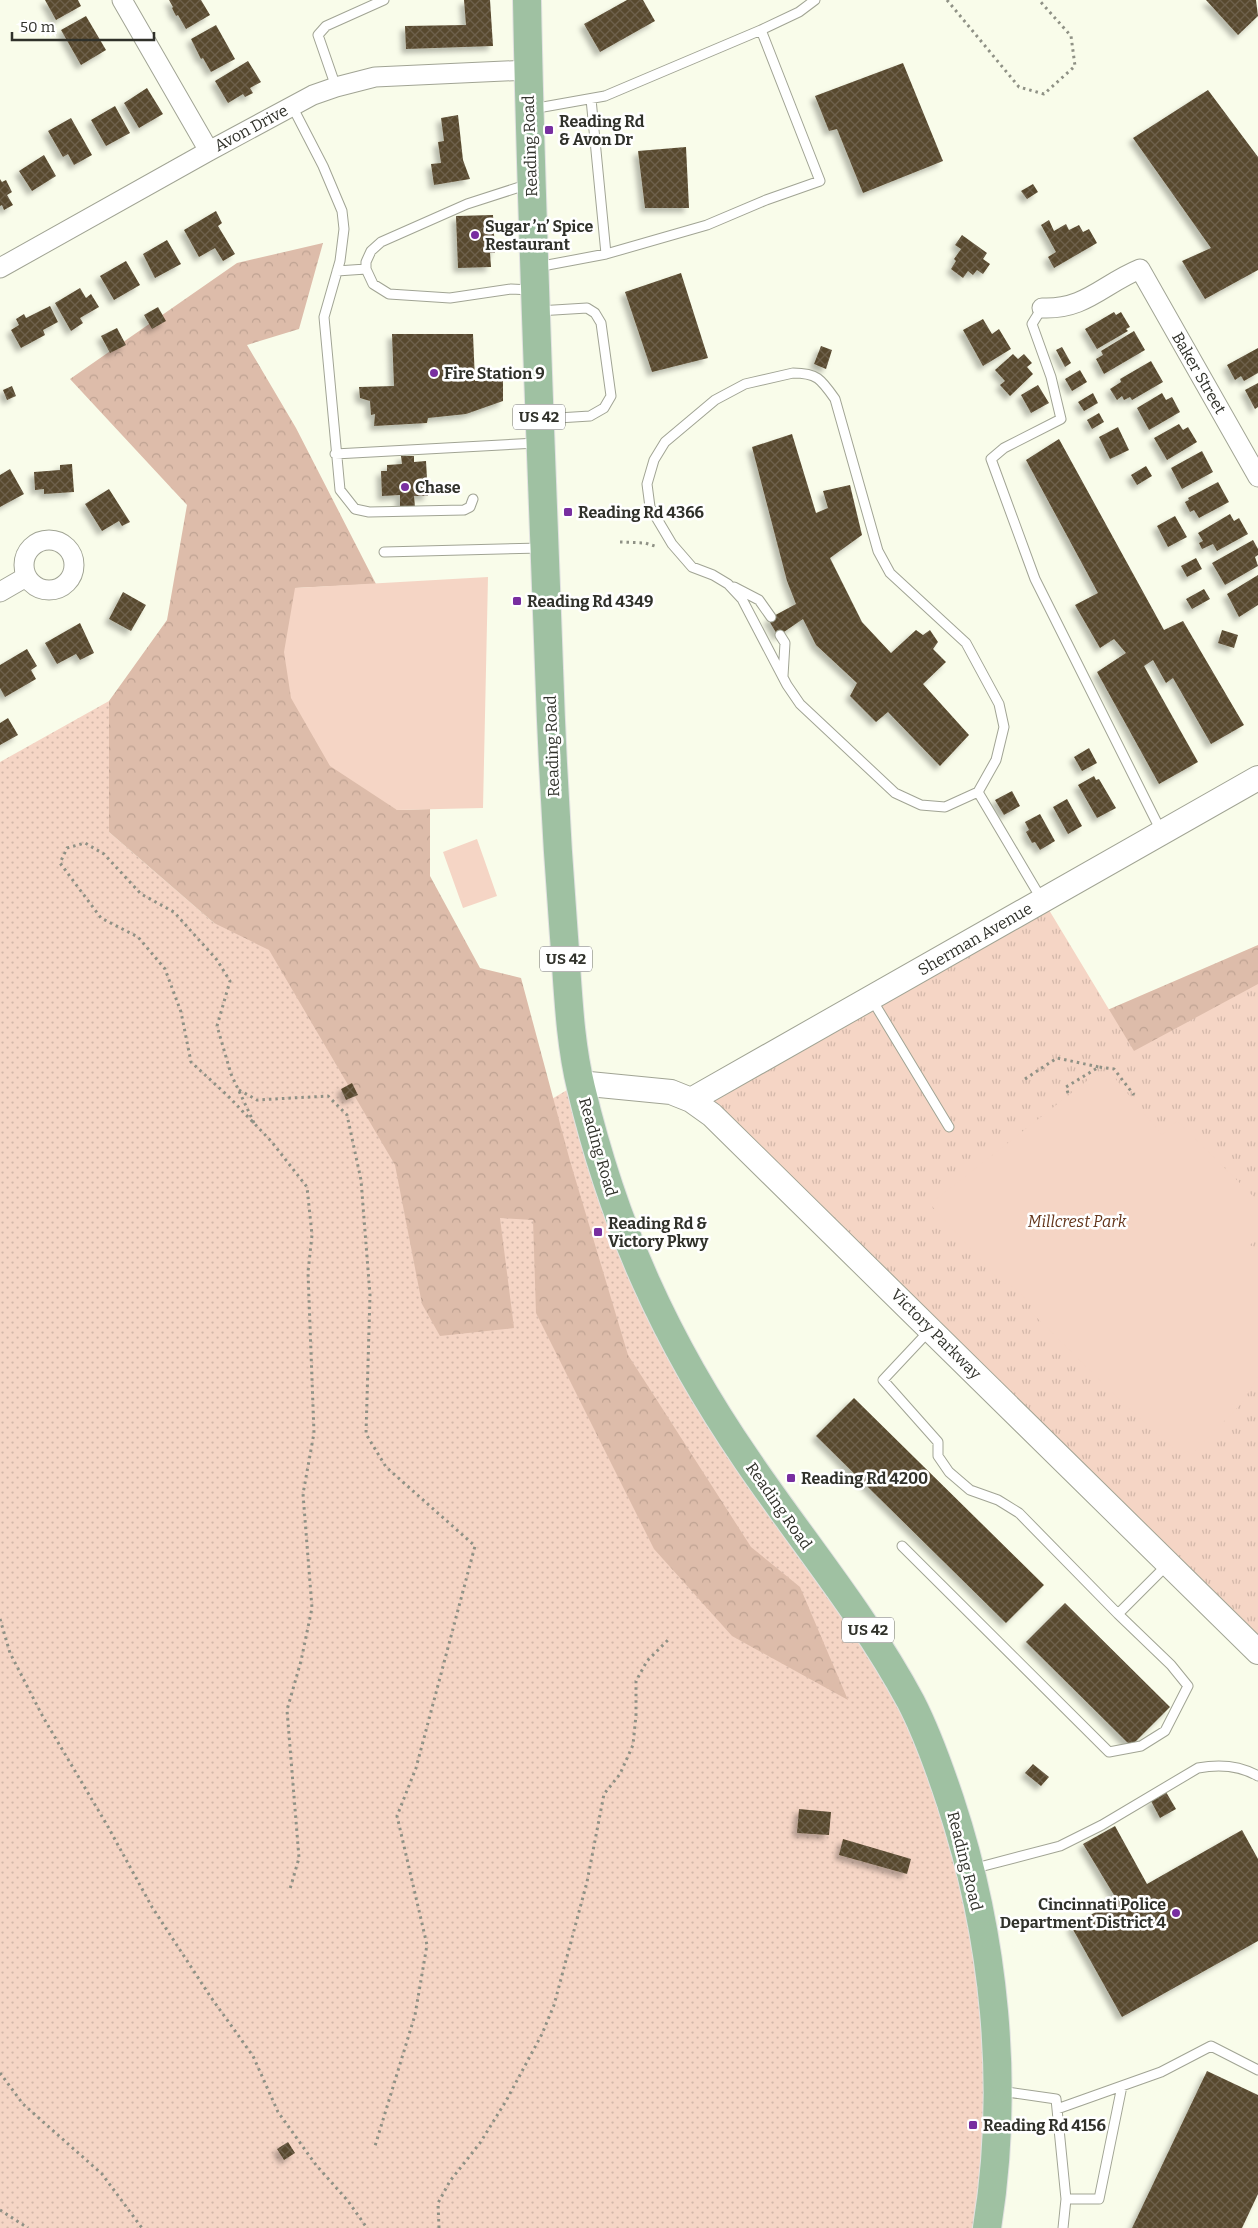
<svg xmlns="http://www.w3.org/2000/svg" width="1258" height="2228" font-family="Bitter,serif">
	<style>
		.grass { fill: url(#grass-dots) }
		.forest { fill: url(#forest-crowns) }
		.park { fill: url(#park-tufts) }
		.garden { fill: #f5d5c5 }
		.building { fill: url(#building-cross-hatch); filter: url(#shadow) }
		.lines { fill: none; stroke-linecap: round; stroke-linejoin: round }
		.service-casing { stroke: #a1a494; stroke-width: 11 }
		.minor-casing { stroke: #a1a494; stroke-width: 21 }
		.tertiary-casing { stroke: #a1a494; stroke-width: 26 }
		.primary-casing { stroke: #e2e2e1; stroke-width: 30 }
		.path { stroke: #8f9185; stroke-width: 3; stroke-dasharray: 2.5 4; stroke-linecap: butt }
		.service { stroke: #fff; stroke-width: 9 }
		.minor { stroke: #fff; stroke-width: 19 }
		.tertiary { stroke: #fff; stroke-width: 24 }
		.primary { stroke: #9fc1a2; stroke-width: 28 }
		.poi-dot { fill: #782ea0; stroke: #fff; stroke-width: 2 }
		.labels { text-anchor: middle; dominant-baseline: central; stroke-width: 5; stroke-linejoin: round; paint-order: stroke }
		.shield { fill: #fff; stroke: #6e6f6a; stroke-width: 1 }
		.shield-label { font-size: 15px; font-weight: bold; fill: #30312a }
		.poi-label { font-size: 16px; font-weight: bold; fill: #30312a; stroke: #fff; text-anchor: start }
		.street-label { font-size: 16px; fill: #30312a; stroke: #fff }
		.park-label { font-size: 16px; font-style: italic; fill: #64361c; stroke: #fff }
	</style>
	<defs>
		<pattern id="grass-dots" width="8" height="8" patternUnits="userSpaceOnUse" patternTransform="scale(1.25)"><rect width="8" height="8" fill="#f5d5c5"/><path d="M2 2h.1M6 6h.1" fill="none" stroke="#d2b7a9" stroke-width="1.8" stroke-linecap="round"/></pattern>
		<pattern id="forest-crowns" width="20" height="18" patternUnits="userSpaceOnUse" patternTransform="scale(1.25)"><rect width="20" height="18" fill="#ddbcaa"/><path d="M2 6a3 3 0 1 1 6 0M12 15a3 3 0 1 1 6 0" fill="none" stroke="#bea292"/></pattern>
		<pattern id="park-tufts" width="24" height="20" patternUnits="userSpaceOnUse" patternTransform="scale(1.25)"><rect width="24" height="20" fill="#f5d5c5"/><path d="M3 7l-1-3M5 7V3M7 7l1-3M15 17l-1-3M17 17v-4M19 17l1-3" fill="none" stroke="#d2b7a9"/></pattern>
		<pattern id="building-cross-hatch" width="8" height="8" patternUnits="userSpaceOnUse" patternTransform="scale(1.25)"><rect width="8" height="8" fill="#59492f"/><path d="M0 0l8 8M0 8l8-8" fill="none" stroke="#6e614c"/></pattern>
		<filter id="shadow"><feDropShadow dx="-4.5" dy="4.5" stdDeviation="2.5" flood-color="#0004"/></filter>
	</defs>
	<rect width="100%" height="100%" fill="#f9fcea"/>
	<!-- grass -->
	<path class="grass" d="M109 701V832L214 923 330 938 482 1140 579 1083 630 1249 915 1710 993 2008 987 2228H0V762Z"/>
	<!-- forest -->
	<path class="forest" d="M323 243 299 329 247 345 296 428 376 584 295 588 397 810 430 809V876L480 968 521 978 570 1161 628 1355 751 1547 800 1587 848 1700 732 1636 654 1549 536 1313 533 1220 500 1218 514 1328 440 1336 422 1304 395 1165 269 950 214 923 109 832V701L167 620 187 505 70 379 237 263Z
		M1258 945V1123L1129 1080 1068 1027Z"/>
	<!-- park -->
	<path class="park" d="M1043 900 1134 1051 1258 984V1652L691 1100Z"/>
	<!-- garden -->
	<path class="garden" d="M488 577 483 808 397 810 330 766 291 698 284 652 295 588Z
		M477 839 497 896 463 908 443 852Z
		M1097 1073 1113 1076 1162 1135 1177 1121 1258 1201V1237L1250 1245 1258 1250V1376L1242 1403 1195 1451 1178 1453 1121 1401 1029 1310 1032 1306 1014 1287 1000 1281 930 1204Z"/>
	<!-- building -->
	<path class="building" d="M45 0H78L81 6 56 20Z
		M169 0H201L210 15 186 29 178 15 176 16 172 8 173 7Z
		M464 0H490L493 46 406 49 405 26 466 25Z
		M627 0H643L655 21 600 52 584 24Z
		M1206 0H1256L1258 16 1238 35Z
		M86 16 106 50 81 65 61 30Z
		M216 25 235 59 211 72 203 58 201 59 191 39Z
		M248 61 261 82 250 88 253 93 245 97 243 94 228 103 215 81Z
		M903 63 943 161 863 193 837 129 829 131 815 96Z
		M147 88 163 114 139 128 124 103Z
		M1208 90 1258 157V270L1205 299 1182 261 1211 248 1133 138Z
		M115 106 130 133 106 146 91 120Z
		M458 115 463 160 470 179 434 185 431 164 441 163 438 142 444 141 441 118Z
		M71 118 92 155 74 165 68 154 63 157 48 131Z
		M686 147 689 208H645L638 151Z
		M44 155 56 176 32 191 19 171Z
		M0 179 2 182 6 180 12 192 7 195 13 205 4 210 2 205 0 206Z
		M1033 184 1038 192 1027 199 1021 191Z
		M216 211 222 223 218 226 235 254 223 261 215 248 199 257 184 230Z
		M493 215 495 253H490L491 267 458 268 456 216Z
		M1049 220 1054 231 1066 224 1069 230 1079 225 1083 232 1089 229 1097 243 1054 268 1048 257 1056 252 1041 225Z
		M962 235 987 253 983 259 990 264 983 274 977 270 973 275 968 271 963 278 951 269 956 261 954 259 961 249 955 245Z
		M167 240 181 264 155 278 143 254Z
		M126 261 140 285 114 300 100 276Z
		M681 273 708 358 652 372 625 292Z
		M80 288 86 298 91 294 99 307 80 318 83 323 71 331 55 303Z
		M50 306 58 322 43 330 45 335 21 348 11 330 19 325 16 319 24 314 26 318Z
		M158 307 166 321 152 329 144 315Z
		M1114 312 1116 315 1121 312 1130 327 1126 329 1128 331 1097 349 1085 329Z
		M983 319 992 334 999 329 1011 349 983 366 963 330Z
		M117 328 126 345 110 353 101 336Z
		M1134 331 1145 350 1104 374 1096 359 1103 355 1101 351Z
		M392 334H473L475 381 503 380V401L466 414 428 418 427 423 374 426 375 414 371 415 370 401 360 398 359 387 394 386Z
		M821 346 832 350 826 369 814 364Z
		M1062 347 1071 363 1065 367 1056 350Z
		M1258 348V373L1244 381 1241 376 1235 380 1227 365Z
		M1013 354 1018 359 1024 354 1032 363 1027 367 1033 374 1010 396 1000 385 1005 381 995 370Z
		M1151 361 1163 382 1132 400 1130 397 1124 400 1122 396 1117 400 1110 389 1121 382 1120 379Z
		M1080 370 1087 382 1072 391 1065 379Z
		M1258 383V407L1255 409 1245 390Z
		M1038 385 1049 403 1031 413 1021 395Z
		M12 386 16 396 7 400 3 390Z
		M1093 393 1098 403 1084 411 1078 402Z
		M1162 393 1166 400 1172 397 1180 412 1149 430 1137 408Z
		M1099 413 1104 422 1092 429 1087 420Z
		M1179 424 1183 430 1188 427 1197 442 1167 460 1154 438Z
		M1118 427 1129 450 1110 459 1099 437Z
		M792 434 816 513 828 508 823 491 850 485 862 535 830 558 862 622 891 653 916 630 923 635 930 630 938 642 933 649 946 662 923 684 969 735 940 766 888 712 876 722 850 696 857 683 816 645 803 619 778 636 768 619 796 604 787 581 752 447Z
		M1059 439 1164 630 1183 621 1244 725 1211 744 1173 678 1166 683 1153 660 1144 666 1198 762 1159 784 1097 672 1126 653 1114 639 1100 648 1075 605 1098 593 1026 460Z
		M1202 451 1213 472 1182 489 1171 468Z
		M401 456H414V462L426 461 428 496H414L415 507H400V495L382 496 381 471H387V465L402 464Z
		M72 464 74 492 44 494V489L35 490 34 472 60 470V465Z
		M1146 466 1152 476 1137 485 1131 475Z
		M10 469 24 494 0 507V475Z
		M1218 482 1229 502 1199 518 1194 510 1190 512 1185 502 1189 500 1188 498Z
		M109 489 130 522 122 526 119 521 102 531 85 504Z
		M1230 514 1234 521 1239 518 1248 534 1217 551 1213 544 1202 549 1199 543 1203 541 1198 533Z
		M1175 516 1187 537 1168 547 1157 526Z
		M1253 540 1258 549V555L1255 557 1258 566 1225 585 1212 563Z
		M1196 558 1202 569 1187 577 1181 566Z
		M1258 575V605L1239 617 1227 594Z
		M1204 589 1210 599 1192 609 1186 599Z
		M123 592 146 605 131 631 109 619Z
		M80 623 94 653 80 660 76 654 57 664 45 643Z
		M1222 630 1238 635 1234 648 1218 643Z
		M27 649 37 666 31 670 36 679 5 697 0 688V665Z
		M8 718 18 735 0 745V723Z
		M1089 748 1097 763 1082 771 1074 757Z
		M1094 776 1096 780 1099 779 1116 808 1097 818 1078 785Z
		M1012 791 1020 806 1004 815 995 800Z
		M1067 799 1082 826 1068 834 1053 807Z
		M1040 814 1055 841 1040 850 1035 842 1032 843 1026 832 1029 830 1025 822Z
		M352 1083 358 1095 346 1100 341 1089Z
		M854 1398 1044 1585 1006 1623 816 1436Z
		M1065 1603 1170 1707 1131 1746 1026 1642Z
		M1033 1764 1049 1777 1041 1786 1025 1773Z
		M1166 1792 1176 1809 1160 1818 1151 1801Z
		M799 1809 831 1812 829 1835 797 1833Z
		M1115 1826 1147 1884 1242 1830 1258 1859V1941L1122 2017 1071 1926 1117 1900 1083 1844Z
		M843 1839 911 1859 907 1874 839 1855Z
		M1207 2071 1258 2095V2194L1242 2228H1132Z
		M288 2142 295 2153 284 2160 277 2149Z"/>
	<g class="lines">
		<!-- service casing -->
		<g class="service-casing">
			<path id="service" d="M761 30 799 12 815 0
				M336 87 318 35 326 26 384 0
				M591 99 606 254
				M292 106 323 166 342 211 344 229 340 261 324 317 340 490 355 509 369 512 464 510 470 507 473 499
				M532 109 605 96 761 30 820 181 766 200 707 225 606 254 537 267
				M529 184 467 204 381 242 371 251 366 262V269L373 284 389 294 450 298 511 289 531 290
				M337 271 366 269
				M1042 308 1032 324 1051 377 1061 419 1004 448 991 459 1035 579 1161 831
				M538 311 587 308 595 313 601 323 611 396 604 408 590 416 542 419
				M793 373C817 373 821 379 835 399L878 551 890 573 966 643 999 704 1004 727 996 760 978 792 945 807 921 805 895 793 800 704 787 685 742 599 728 584 713 575 692 567 672 544 650 507 647 484 654 460 665 442 715 400 745 384Z
				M335 454 537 443
				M384 552 542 548
				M734 587 759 600 771 617
				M780 635 785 643 783 676
				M978 792 1042 900
				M871 998 949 1127
				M929 1331 883 1380 938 1442V1456L949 1472 970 1490 998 1500 1019 1513 1118 1614 1168 1564
				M902 1546 1109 1752 1141 1746 1165 1731 1188 1686 1171 1665 1118 1614
				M972 1869 1060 1846 1102 1825 1198 1768C1219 1764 1239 1765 1258 1776
				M1000 2091 1056 2099 1066 2199 1063 2228
				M1057 2109 1161 2072 1211 2046 1258 2070
				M1066 2199H1099L1122 2086"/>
		</g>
		<!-- minor casing -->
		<g class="minor-casing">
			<path id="minor" d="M122 0 209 151
				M0 268 209 151 313 95 336 87 375 77 528 70
				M1042 308C1085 310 1103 284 1140 269L1258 477
				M24 565a25 25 0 1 1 50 0a25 25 0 1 1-50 0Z
				M0 592 26 577"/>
		</g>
		<!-- tertiary casing -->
		<g class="tertiary-casing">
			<path id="tertiary" d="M579 1083 671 1092 691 1100 712 1115 1258 1652
				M691 1100 1258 778"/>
		</g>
		<!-- primary casing -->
		<g class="primary-casing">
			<path id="primary" d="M527 0C531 223 541 445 549 668 552 757 557 847 564 937 568 987 569 1039 581 1088 614 1227 666 1342 747 1460 802 1541 865 1616 911 1702 927 1733 939 1767 950 1800 995 1936 1010 2086 987 2228"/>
		</g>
		<!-- path -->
		<path class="path" d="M947 0 1019 87 1044 94 1075 66 1071 36 1039 0
			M620 542 645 543 658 547
			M1025 1079 1057 1058 1099 1067
			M239 1090 257 1100 328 1096 347 1115 361 1180 370 1295 366 1434 386 1467 475 1546 416 1768 397 1816 427 1945 415 2015 375 2146
			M1068 1093 1066 1087 1099 1067 1114 1069 1134 1095
			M254 1123 231 1074 217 1026 230 981 217 960 174 912 141 894 104 854 85 843 67 848 60 863 101 918 138 937 165 969 181 1012 191 1062 228 1096 271 1141 307 1187 312 1235 308 1272 314 1433 303 1494 312 1608 301 1661 287 1710 299 1858 290 1889
			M0 1619 10 1653 43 1717 107 1825 152 1907 210 1996 253 2056 278 2112 316 2165 348 2201 367 2228
			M0 2073 23 2104 102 2174 142 2228
			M0 2210 28 2228
			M439 2228 438 2203 450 2181 480 2143 506 2101 542 2034 554 2005 587 1882 604 1794 620 1774 633 1745 636 1715V1681L647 1661 669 1639"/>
		<!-- service -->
		<use href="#service" class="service"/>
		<!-- minor -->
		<use href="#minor" class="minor"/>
		<!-- tertiary -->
		<use href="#tertiary" class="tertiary"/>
		<!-- primary -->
		<use href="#primary" class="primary"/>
	</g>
	<!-- markers -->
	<g class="poi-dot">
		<rect x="544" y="125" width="10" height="10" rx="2.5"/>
		<circle cx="475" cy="235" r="5"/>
		<circle cx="434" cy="373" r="5"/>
		<circle cx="405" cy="487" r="5"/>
		<rect x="563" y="507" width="10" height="10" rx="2.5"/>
		<rect x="512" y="596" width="10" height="10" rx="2.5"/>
		<rect x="593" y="1227" width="10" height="10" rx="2.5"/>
		<rect x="786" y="1473" width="10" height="10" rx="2.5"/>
		<circle cx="1176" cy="1913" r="5"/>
		<rect x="968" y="2120" width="10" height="10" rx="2.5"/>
	</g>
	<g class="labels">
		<!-- shield labels -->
		<g class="shield">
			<rect x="513" y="404.5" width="52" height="25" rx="4"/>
			<rect x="540" y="946.5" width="52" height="25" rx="4"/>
			<rect x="842" y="1617.5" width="52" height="25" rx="4"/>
		</g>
		<g class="shield-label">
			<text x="539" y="417">US 42</text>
			<text x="566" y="959">US 42</text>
			<text x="868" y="1630">US 42</text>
		</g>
		<!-- poi labels -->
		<g class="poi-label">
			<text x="559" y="121">Reading Rd<tspan x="559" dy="18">&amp; Avon Dr</tspan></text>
			<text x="485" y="226">Sugar ’n’ Spice<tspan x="485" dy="18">Restaurant</tspan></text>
			<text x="444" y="373">Fire Station 9</text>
			<text x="415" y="487">Chase</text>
			<text x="578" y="512">Reading Rd 4366</text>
			<text x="527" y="601">Reading Rd 4349</text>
			<text x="608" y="1223">Reading Rd &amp;<tspan x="608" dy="18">Victory Pkwy</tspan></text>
			<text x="801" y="1478">Reading Rd 4200</text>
			<text x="1166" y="1904" text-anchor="end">Cincinnati Police<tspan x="1166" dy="18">Department District 4</tspan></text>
			<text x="983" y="2125">Reading Rd 4156</text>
		</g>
		<!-- street labels -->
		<g class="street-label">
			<text transform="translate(251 128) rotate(-28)">Avon Drive</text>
			<text transform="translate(530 146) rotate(-92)">Reading Road</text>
			<text transform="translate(1199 373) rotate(60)">Baker Street</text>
			<text transform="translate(552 746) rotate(-92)">Reading Road</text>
			<text transform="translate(975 939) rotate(-30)">Sherman Avenue</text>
			<text transform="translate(598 1147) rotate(74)">Reading Road</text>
			<text transform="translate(936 1334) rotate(45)">Victory Parkway</text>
			<text transform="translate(779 1506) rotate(55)">Reading Road</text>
			<text transform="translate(965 1861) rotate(76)">Reading Road</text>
		</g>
		<!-- park labels -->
		<g class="park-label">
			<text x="1077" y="1221">Millcrest Park</text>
		</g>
	</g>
	<!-- scale -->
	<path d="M12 32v8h142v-8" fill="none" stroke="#30312a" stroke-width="2.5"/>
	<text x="20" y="32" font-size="15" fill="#30312a" stroke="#ffffff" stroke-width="4" paint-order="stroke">50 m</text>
</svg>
